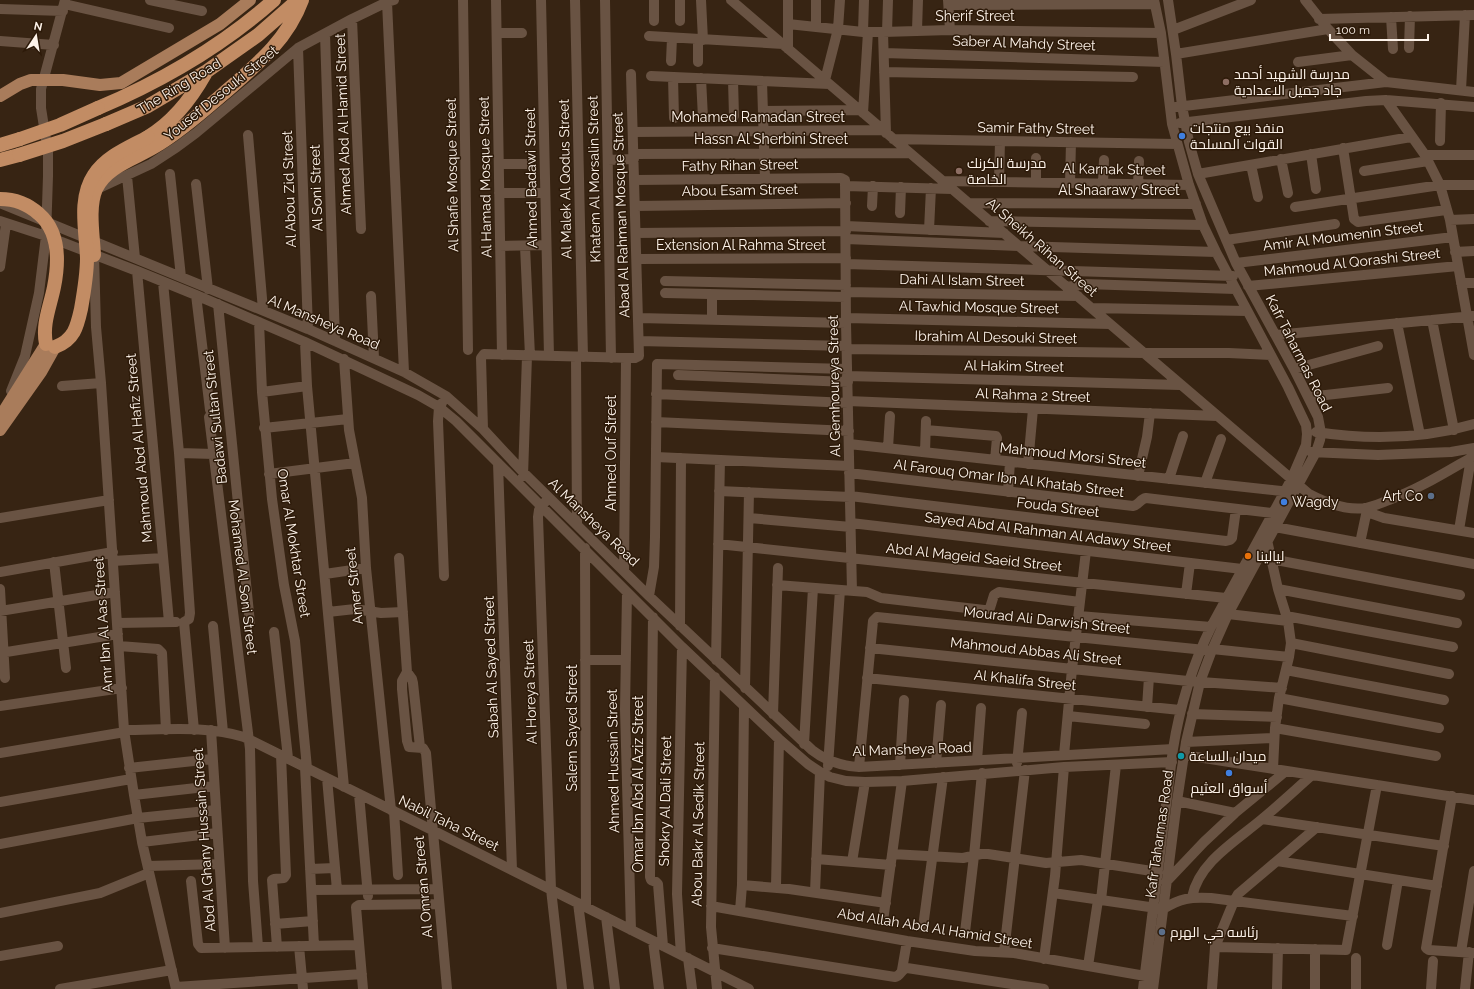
<svg xmlns="http://www.w3.org/2000/svg" width="1474" height="989" font-family="Raleway,Cairo,sans-serif">
	<style>
		.lines { fill: none; stroke-linecap: round; stroke-linejoin: round }
		.minor { stroke: #695343; stroke-width: 10 }
		.major { stroke: #a97c5b; stroke-width: 12 }
		.highway { stroke: #c28c64; stroke-width: 14 }
		.major-bridge { stroke: #a97c5b; stroke-width: 12 }
		.highway-bridge { stroke: #c28c64; stroke-width: 14 }
		.education-dot { fill: #8d6e63; stroke: #2d1a09; stroke-width: 1.5 }
		.shop-dot { fill: #3f7fe0; stroke: #2d1a09; stroke-width: 1.5 }
		.service-dot { fill: #5c6f8a; stroke: #2d1a09; stroke-width: 1.5 }
		.food-dot { fill: #e8710a; stroke: #2d1a09; stroke-width: 1.5 }
		.culture-dot { fill: #0f9aa8; stroke: #2d1a09; stroke-width: 1.5 }
		.labels { text-anchor: middle; dominant-baseline: central; stroke-width: 3; stroke-linejoin: round; paint-order: stroke }
		.street-label { font-size: 14px; fill: #fdf3ea; stroke: #2d1a09 }
		.poi-label { font-size: 14px; fill: #fdf3ea; stroke: #2d1a09; text-anchor: start }
	</style>
	<rect width="100%" height="100%" fill="#372413"/>
	<g class="lines">
		<!-- minor -->
		<path class="minor" d="M150 0 202 11
			M463 0 468 350
			M496 0 502 355
			M541 0 549 356
			M575 0 583 357
			M605 0 611 358
			M654 0V21
			M680 0V21
			M701 0 703 40
			M731 0 1309 494C1326 503 1346 511 1366 508 1373 506 1382 503 1389 500 1419 489 1446 472 1474 456
			M788 0V49
			M948 0 950 30
			M1305 0 1328 29 1352 55 1386 82
			M387 2 404 372
			M64 4 169 28
			M949 5 1155 4
			M0 9 63 11
			M1391 17 1393 49
			M352 19 361 229
			M1319 19 1474 15
			M788 24 863 32H883L950 30 1161 33
			M816 26V0
			M917 30 918 0
			M1173 30 1251 0
			M863 32 864 0
			M883 32 886 133
			M887 32 888 0
			M497 33H522
			M325 34 335 341
			M649 36 783 44
			M0 41 54 45
			M298 48 308 329
			M1409 48 1410 16
			M884 53 1164 62
			M1176 54 1328 29
			M671 61 672 38
			M698 62V39
			M1298 62 1352 55
			M884 72 1133 77
			M651 76 829 84
			M673 77 674 118
			M701 78 703 118
			M733 80 734 116
			M825 80 838 29 840 0
			M762 81 765 179
			M1461 90 1465 15
			M1386 100 1425 155 1440 185 1450 220 1474 355
			M1176 107 1386 82 1474 92
			M763 111 859 110
			M863 113 868 32
			M1180 123 1366 101 1386 100 1474 107
			M633 132 883 130
			M248 135 263 310
			M893 139 1177 144
			M1440 141 1441 103
			M1343 148 1354 219 1358 222 1446 210
			M634 154 909 153
			M1311 154 1316 189
			M1425 155H1474
			M1281 159 1288 193
			M608 160 634 159
			M499 164H527
			M1251 165 1258 197
			M1364 171 1428 161
			M170 174 181 277
			M1198 174 1411 137
			M127 176 135 258
			M635 180 841 178 845 180 846 323 852 591
			M942 181 1189 185
			M999 182 1000 141
			M1036 182V158
			M1070 183 1071 142
			M1103 183 1104 160
			M196 184 208 289
			M1138 184 1139 161
			M845 186 952 189
			M95 190 151 164 177 147 196 133 298 48 352 19 387 2 394 0
			M499 193H545
			M0 203 308 329 404 372 446 396 483 429 524 473 649 596 812 750C826 761 841 766 859 767L1173 749
			M969 203 1196 204
			M635 206 846 203
			M872 206 873 186
			M1295 207 1440 185H1474
			M900 213 901 187
			M1450 220 1474 219
			M0 221 46 236 137 271 196 295 305 342 418 395 439 407 456 421 682 647 779 739 808 764 820 772 830 777 846 781 865 782 902 781 1064 767 1172 762
			M989 221 1203 225
			M846 226 1004 233
			M929 230 931 188
			M636 233 846 231
			M846 239 1019 246 1216 252
			M1226 240 1335 224
			M500 246 546 245
			M525 246 530 356
			M1455 252 1474 251
			M94 255 96 327 101 383 124 730 134 795 142 842 176 989
			M637 259 846 258
			M1236 263 1453 237
			M846 264 1233 276
			M0 267 6 224
			M137 271 169 622
			M665 281 846 285
			M163 282 179 453 190 613 189 619 184 622
			M1461 283H1474
			M1248 286 1458 266
			M1067 287 1085 284 1235 289
			M846 292 1078 296
			M665 293 846 297
			M196 295 210 410
			M371 296 374 358
			M218 304 250 623
			M1092 308 1247 311
			M639 318 846 323
			M846 318 1110 324
			M712 320V295
			M1432 320 1454 430
			M259 322 262 392 272 499 284 585 295 641 307 768
			M1397 323 1420 435
			M1276 335 1473 316
			M639 341 847 346
			M305 342 307 386 344 787
			M847 349 1144 353H1229L1271 355
			M576 357 577 525
			M344 359 349 430 362 498 366 568 391 810
			M1294 369 1378 346
			M678 375 848 382
			M847 376 1180 385
			M62 386 101 383
			M11 391 25 356 39 293 46 236 48 176V152L41 108V89L65 0
			M262 392 307 386
			M656 394 848 403
			M1308 397 1388 388
			M848 401 1217 416
			M442 403 439 407 438 421 444 576
			M209 417 250 749 253 881 258 947
			M656 422 849 431
			M264 428 348 419
			M483 429 481 358 484 354 635 358 639 356 631 74
			M926 430 996 436 997 438 995 460
			M1316 432C1368 440 1423 439 1474 424
			M849 444 1290 492
			M888 448 890 416
			M925 452 926 421
			M1311 452 1378 455 1451 452 1474 448
			M179 453 214 454
			M656 457 849 466
			M498 463 512 870
			M1028 464 1033 409
			M849 473 1133 506C1139 505 1140 499 1146 498L1280 514
			M269 474 355 463
			M523 476 527 356
			M1138 476 1147 437 1150 413
			M1169 479 1183 436
			M1205 483 1221 439
			M719 491 850 497
			M1008 492 1010 462
			M850 496 1226 541 1230 540 1232 538 1236 509
			M545 502 539 510 538 517 551 889 562 989
			M1365 508 1370 513 1384 518 1474 533
			M0 518 109 500
			M749 518 851 527
			M851 523 1242 569
			M1275 527 1474 564
			M1459 530 1471 458
			M1267 540 1278 589 1288 621 1291 643 1289 657 1279 698 1275 728 1273 769
			M1360 543 1367 510
			M718 544 1226 598
			M585 548 586 907
			M399 558 407 672 402 681V689L407 741 409 747 423 748 426 753 447 989
			M1271 559 1460 595
			M113 561 163 558
			M54 562 66 668
			M624 571 626 358
			M0 572 113 552
			M325 574 366 568
			M777 585 867 592 881 598 984 610 990 608 994 595 999 592 1080 602
			M0 589 5 678
			M1278 589 1457 623
			M627 592 625 709 631 930
			M1186 594 1190 563
			M649 596 654 567 655 537 657 364 847 369
			M0 611 115 592
			M328 612 355 609 381 613 403 612
			M1228 614 1288 621
			M1079 616 1211 627
			M1286 616 1453 647
			M653 617 650 877 651 880 656 882 658 884 663 946
			M184 622 194 730
			M117 623 176 622
			M213 626 223 732
			M680 626 681 458
			M274 632 288 758
			M1291 643 1449 674
			M119 646 158 649 162 653 166 730
			M870 648 1188 681 1282 688
			M1212 649 1289 657
			M0 653 118 634
			M585 660H626
			M716 660 720 460
			M1286 670 1444 700
			M407 672 412 679 413 683 420 747
			M715 677 711 927 717 989
			M867 678 1180 710
			M745 688 749 492
			M1279 698 1439 728
			M0 706 122 688
			M1147 707 1149 677
			M773 714 778 568
			M1192 714 1277 717
			M1068 716 1145 724
			M1275 728 1436 756
			M124 730C164 730 206 725 244 737L432 830 749 989
			M211 730 225 948
			M1186 742 1274 738
			M804 744 813 588
			M0 753 125 732
			M1064 755 1072 669 1086 551
			M1184 755 1474 800
			M977 760 981 708
			M936 763 941 705
			M1017 763 1022 713
			M900 765 904 700
			M828 766 840 590
			M305 767 314 946
			M859 767 873 621 877 617 1205 650
			M129 768 212 759
			M327 778 337 890
			M359 794 368 896
			M134 795 214 786
			M1452 796 1426 948 1429 950 1474 953
			M1177 801 1235 813
			M0 802 131 779
			M394 811 398 875
			M1262 819 1444 846
			M142 842 217 833
			M0 844 138 818 216 810
			M892 854 963 858 981 854H988L1046 863 1081 860 1158 872
			M816 859 891 865
			M1277 861 1437 886
			M852 862 865 782
			M148 866 219 864
			M310 869 335 868
			M191 881 198 944 201 948 359 945
			M1166 882 1204 842 1235 813 1286 771
			M742 885 789 889 886 903
			M776 887 779 739
			M312 890 437 889
			M815 892 820 772
			M1053 893 1163 909C1181 898 1190 897 1211 898L1353 916
			M1192 897C1199 862 1236 841 1262 819 1279 805 1295 790 1312 775
			M1101 900 1116 765
			M578 903 589 989
			M711 906 907 941 975 951 1014 953 1151 977
			M740 911 742 885 744 706
			M0 913 100 893 149 873
			M606 917 615 989
			M883 921 902 781
			M275 924 313 921
			M923 927 943 777
			M965 932 974 856 982 773
			M653 941 659 989
			M1387 945 1398 880
			M299 946 303 989
			M277 947 272 880 274 879 284 878 286 875 281 755
			M1215 947 1346 950 1377 785
			M712 948 895 977C901 976 901 969 907 968L1044 989
			M1315 949V989
			M1004 952 1025 770
			M1461 952 1474 871
			M681 955 677 894 682 647
			M0 956 58 946
			M688 958 692 989
			M1356 958V989
			M1044 959 1055 876 1064 767
			M1088 966 1098 900
			M902 970 907 941
			M176 987 362 974
			M60 989 172 970
			M363 989 356 907 359 905 439 904
			M1143 989 1173 749C1180 705 1191 668 1211 627L1291 480 1306 445 1307 434 1306 425 1288 387 1216 252 1203 225 1189 185 1172 124 1161 33 1154 0
			M1153 989 1177 801 1186 742 1200 682 1212 650 1228 614 1316 452 1320 440 1321 433 1318 417 1294 369 1236 263 1198 174 1189 142 1182 106 1176 54 1168 0
			M1212 989 1215 947 1234 901 1238 894 1317 827
			M1277 989 1278 948
			M1431 989 1433 961
			M1465 989 1469 952"/>
		<!-- major -->
		<path class="major" d="M0 96 20 84 31 80H63L100 85 121 83 220 24 250 0"/>
		<!-- highway -->
		<path class="highway" d="M98 108C162 81 222 46 274 0
			M106 124 148 106 207 71 258 35 298 0
			M148 137C173 122 191 99 205 74
			M0 145 20 139
			M0 160 19 155
			M94 255C93 235 88 207 96 189 107 165 138 158 159 144 182 130 202 112 223 94 255 66 287 41 302 0"/>
		<!-- major-bridge -->
		<path class="major-bridge" d="M0 417 46 344
			M0 430 41 372 55 347"/>
		<!-- highway-bridge -->
		<path class="highway-bridge" d="M20 139 60 125 98 108
			M19 155 63 141 106 124
			M0 199C14 199 28 204 39 214 60 232 59 262 54 287 50 307 42 324 46 344
			M55 347C74 340 77 327 81 309 84 292 87 275 87 258 86 230 78 199 94 175 106 156 130 147 148 137"/>
	</g>
	<!-- markers -->
	<g class="education-dot">
		<circle cx="1226" cy="82" r="4"/>
		<circle cx="959" cy="171" r="4"/>
	</g>
	<g class="shop-dot">
		<circle cx="1182" cy="136" r="4"/>
		<circle cx="1284" cy="502" r="4"/>
		<circle cx="1229" cy="773" r="4"/>
	</g>
	<g class="service-dot">
		<circle cx="1431" cy="496" r="4"/>
		<circle cx="1162" cy="932" r="4"/>
	</g>
	<circle class="food-dot" cx="1248" cy="556" r="4"/>
	<circle class="culture-dot" cx="1181" cy="756" r="4"/>
	<g class="labels">
		<!-- street labels -->
		<g class="street-label">
			<text x="975" y="16">Sherif Street</text>
			<text transform="translate(1024 43) rotate(2)">Saber Al Mahdy Street</text>
			<text transform="translate(179 86) rotate(-31)">The Ring Road</text>
			<text transform="translate(221 93) rotate(-39)">Yousef Desouki Street</text>
			<text x="758" y="117">Mohamed Ramadan Street</text>
			<text transform="translate(343 124) rotate(-92)">Ahmed Abd Al Hamid Street</text>
			<text transform="translate(1036 128) rotate(1)">Samir Fathy Street</text>
			<text x="771" y="139">Hassn Al Sherbini Street</text>
			<text transform="translate(740 165) rotate(-1)">Fathy Rihan Street</text>
			<text transform="translate(1114 169) rotate(1)">Al Karnak Street</text>
			<text transform="translate(452 175) rotate(-91)">Al Shafie Mosque Street</text>
			<text transform="translate(485 177) rotate(-91)">Al Hamad Mosque Street</text>
			<text transform="translate(531 178) rotate(-91)">Ahmed Badawi Street</text>
			<text transform="translate(565 179) rotate(-91)">Al Malek Al Qodus Street</text>
			<text transform="translate(594 179) rotate(-91)">Khatem Al Morsalin Street</text>
			<text transform="translate(316 188) rotate(-92)">Al Soni Street</text>
			<text transform="translate(289 189) rotate(-92)">Al Abou Zid Street</text>
			<text transform="translate(740 190) rotate(-1)">Abou Esam Street</text>
			<text x="1119" y="190">Al Shaarawy Street</text>
			<text transform="translate(621 215) rotate(-92)">Abad Al Rahman Mosque Street</text>
			<text transform="translate(1343 236) rotate(-7)">Amir Al Moumenin Street</text>
			<text x="741" y="245">Extension Al Rahma Street</text>
			<text transform="translate(1042 247) rotate(41)">Al Sheikh Rihan Street</text>
			<text transform="translate(1352 262) rotate(-6)">Mahmoud Al Qorashi Street</text>
			<text transform="translate(962 280) rotate(1)">Dahi Al Islam Street</text>
			<text transform="translate(979 307) rotate(1)">Al Tawhid Mosque Street</text>
			<text transform="translate(324 322) rotate(23)">Al Mansheya Road</text>
			<text transform="translate(996 337) rotate(1)">Ibrahim Al Desouki Street</text>
			<text transform="translate(1299 353) rotate(63)">Kafr Taharmas Road</text>
			<text transform="translate(1014 366) rotate(1)">Al Hakim Street</text>
			<text transform="translate(834 386) rotate(-91)">Al Gemhoureya Street</text>
			<text transform="translate(1033 395) rotate(2)">Al Rahma 2 Street</text>
			<text transform="translate(215 417) rotate(-96)">Badawi Sultan Street</text>
			<text transform="translate(139 448) rotate(-95)">Mahmoud Abd Al Hafiz Street</text>
			<text transform="translate(611 453) rotate(-90)">Ahmed Ouf Street</text>
			<text transform="translate(1073 455) rotate(6)">Mahmoud Morsi Street</text>
			<text transform="translate(1009 478) rotate(7)">Al Farouq Omar Ibn Al Khatab Street</text>
			<text transform="translate(1058 507) rotate(7)">Fouda Street</text>
			<text transform="translate(594 522) rotate(44)">Al Mansheya Road</text>
			<text transform="translate(1048 532) rotate(7)">Sayed Abd Al Rahman Al Adawy Street</text>
			<text transform="translate(294 543) rotate(81)">Omar Al Mokhtar Street</text>
			<text transform="translate(974 557) rotate(6)">Abd Al Mageid Saeid Street</text>
			<text transform="translate(243 577) rotate(83)">Mohamed Al Soni Street</text>
			<text transform="translate(354 586) rotate(-96)">Amer Street</text>
			<text transform="translate(1047 620) rotate(6)">Mourad Ali Darwish Street</text>
			<text transform="translate(103 625) rotate(-94)">Amr Ibn Al Aas Street</text>
			<text transform="translate(1036 651) rotate(6)">Mahmoud Abbas Ali Street</text>
			<text transform="translate(491 667) rotate(-92)">Sabah Al Sayed Street</text>
			<text transform="translate(1025 680) rotate(6)">Al Khalifa Street</text>
			<text transform="translate(530 692) rotate(-92)">Al Horeya Street</text>
			<text transform="translate(572 728) rotate(-90)">Salem Sayed Street</text>
			<text transform="translate(912 749) rotate(-2)">Al Mansheya Road</text>
			<text transform="translate(613 761) rotate(-91)">Ahmed Hussain Street</text>
			<text transform="translate(638 784) rotate(-90)">Omar Ibn Abd Al Aziz Street</text>
			<text transform="translate(665 801) rotate(-89)">Shokry Al Dali Street</text>
			<text transform="translate(449 823) rotate(26)">Nabil Taha Street</text>
			<text transform="translate(698 824) rotate(-89)">Abou Bakr Al Sedik Street</text>
			<text transform="translate(1159 834) rotate(-82)">Kafr Taharmas Road</text>
			<text transform="translate(204 840) rotate(-94)">Abd Al Ghany Hussain Street</text>
			<text transform="translate(423 887) rotate(-95)">Al Omran Street</text>
			<text transform="translate(935 928) rotate(9)">Abd Allah Abd Al Hamid Street</text>
		</g>
		<!-- poi labels -->
		<g class="poi-label">
			<text x="1234" y="74">مدرسة الشهيد أحمد<tspan x="1234" dy="16">جاد جميل الاعدادية</tspan></text>
			<text x="1190" y="128">منفذ بيع منتجات<tspan x="1190" dy="16">القوات المسلحة</tspan></text>
			<text x="967" y="163">مدرسة الكرنك<tspan x="967" dy="16">الخاصة</tspan></text>
			<text x="1423" y="496" text-anchor="end">Art Co</text>
			<text x="1292" y="502">Wagdy</text>
			<text x="1256" y="556">ليالينا</text>
			<text x="1189" y="756">ميدان الساعة</text>
			<text x="1229" y="788" text-anchor="middle">أسواق العثيم</text>
			<text x="1170" y="932">رئاسه حي الهرم</text>
		</g>
	</g>
	<!-- north arrow -->
	<g transform="translate(36 36) rotate(12)" stroke="#2d1a09" stroke-width="3" paint-order="stroke">
	<path d="M0-3L7 15L0 10L-7 15Z" fill="#fdf3ea"/>
	<text y="-6" font-size="11" font-weight="bold" text-anchor="middle" fill="#fdf3ea">N</text>
	</g>
	<!-- scale -->
	<path d="M1330 34v6h98v-6" fill="none" stroke="#fdf3ea" stroke-width="2"/>
	<text x="1336" y="34" font-size="12" fill="#fdf3ea" stroke="#2d1a09" stroke-width="3" paint-order="stroke">100 m</text>
</svg>
